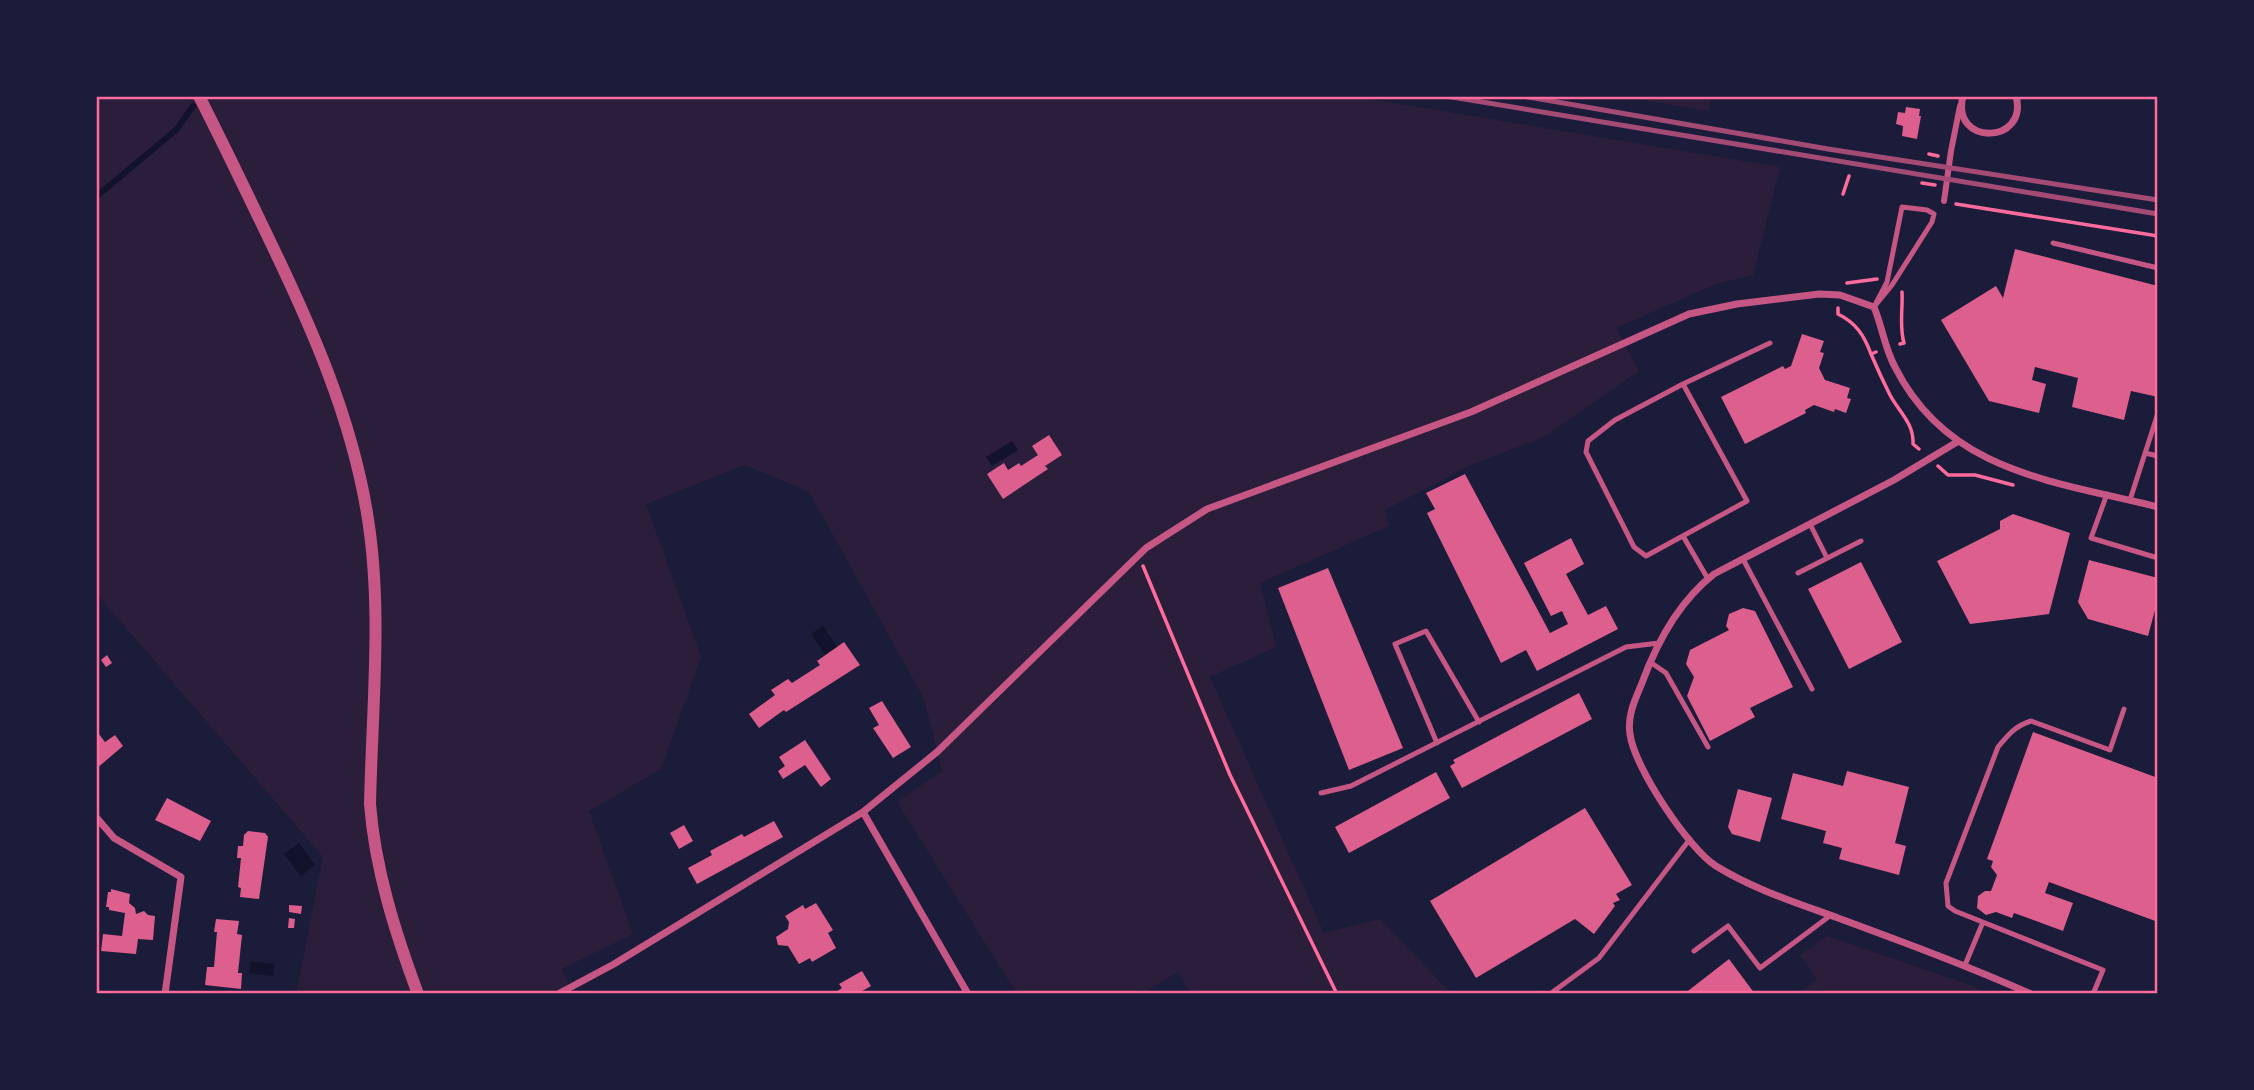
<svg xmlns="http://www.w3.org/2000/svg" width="2254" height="1090" font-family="'Source Sans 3',sans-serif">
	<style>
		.green { fill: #2a1e3b }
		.water { fill: #12122b }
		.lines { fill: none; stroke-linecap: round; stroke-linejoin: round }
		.stream { stroke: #12122b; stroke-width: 6 }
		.building { fill: #dd5f8e }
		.path { stroke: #ff6b9d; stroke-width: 3.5 }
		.service { stroke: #c65784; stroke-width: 5 }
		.pedestrian { stroke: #c65784; stroke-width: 6 }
		.minor { stroke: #c65784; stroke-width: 7 }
		.tertiary { stroke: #c65784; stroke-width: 12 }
		.rail { stroke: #a44b75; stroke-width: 5 }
		.neatline { fill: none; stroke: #ff6b9d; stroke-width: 2.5 }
	</style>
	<rect width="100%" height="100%" fill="#1b1b3a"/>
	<!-- green -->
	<path class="green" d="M96 96H1353L1780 167 1753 275 1716 284 1616 328 1639 371 1544 437 1471 465 1385 510 1389 526 1260 583 1276 647 1210 677 1324 933 1380 919 1452 994H1191L1178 972 1142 994H1017L897 802 942 771 924 699 809 492 745 465 646 504 701 657 661 769 589 811 633 934 562 969 573 994H296L323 857 96 593Z
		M1618 96H1711L1709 111Z
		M1827 936 1970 985 1986 994H1798L1817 979 1800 955Z"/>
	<!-- water -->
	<path class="water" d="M1012 441 1018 450 992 466 986 457Z
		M823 626 837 647 825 655 811 634Z
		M299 843 315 865 301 876 284 854Z
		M251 961 274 964 273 976 249 973Z"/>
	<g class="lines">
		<!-- stream -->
		<path class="stream" d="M96 197 177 129 193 106"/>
	</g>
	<!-- building -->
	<path class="building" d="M1906 107 1920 109 1919 116H1921L1917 139 1902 136 1903 126 1896 124 1898 112 1905 113Z
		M2015 249 2158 286V397L2131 391 2124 420 2072 407 2078 378 2035 367 2032 380 2046 384 2039 413 1989 401 1941 320 1996 286 2003 298Z
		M1802 334 1824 341 1820 352 1824 353 1819 368 1825 380 1850 388 1847 398 1851 399 1846 413 1835 409 1834 412 1814 405 1805 410 1806 413 1745 444 1721 397 1783 366 1785 369 1791 366Z
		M1049 435 1062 455 1045 466 1048 469 1003 499 987 474 1004 463 1008 470 1019 463 1021 466 1038 455 1032 446Z
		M1465 474 1550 633 1568 624 1562 611 1551 616 1524 563 1571 538 1584 564 1566 574 1588 615 1606 606 1618 629 1537 671 1526 650 1501 663 1427 513 1435 509 1426 493Z
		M2013 514 2070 533 2049 614 1970 624 1937 561 2000 529V521Z
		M2089 560 2158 578V599L2148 636 2088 619 2078 602Z
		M1861 562 1902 642 1849 669 1808 589Z
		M1328 568 1403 748 1349 770 1278 588Z
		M1743 608 1755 611 1793 687 1750 708 1755 717 1710 741 1687 696 1694 677 1686 664 1690 650 1729 630 1726 626 1729 614Z
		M844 642 860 665 786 712 784 710 759 728 749 714 775 695 771 690 788 679 792 683 820 665 817 661Z
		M107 655 112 663 106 667 101 660Z
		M1579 693 1592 719 1462 788 1450 766 1455 763 1453 760Z
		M882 701 911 747 893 758 873 728 879 725 869 708Z
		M96 730 105 742 115 735 123 746 96 769Z
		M2033 732 2158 778V922L2049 882 2045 893 2073 903 2063 931 2014 913 2012 918 1996 912 1986 915 1977 908 1978 896 1985 891H1991L1997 875 1991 867 1993 861 1987 859Z
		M805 740 831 779 821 787 805 765 783 779 778 771 785 766 779 757Z
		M1847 771 1909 787 1895 843 1906 846 1899 875 1839 859 1842 848 1823 843 1826 831 1781 819 1793 773 1843 786Z
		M1436 772 1450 798 1349 853 1335 827Z
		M1738 789 1772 798 1760 842 1732 834 1728 827Z
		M167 798 211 821 200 841 155 820Z
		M1585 808 1632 885 1616 894 1620 900 1613 903 1615 906 1594 934 1575 919 1476 978 1430 901Z
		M774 821 783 837 697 884 688 868 712 855 710 851 742 834 744 837Z
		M684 825 693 841 679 849 670 833Z
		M248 831 265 833 268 837 259 899 240 897 241 888 238 887 241 858H237L238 846H243L244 835Z
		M111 889 130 894 129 903 135 908 136 914 144 911 148 915 155 916 153 940 138 939 136 954 101 951 103 934 122 936 125 913 109 910V907H106L108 892H111Z
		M816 903 833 930 828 933 836 948 812 962 810 958 799 964 788 946 778 945 776 937 788 929 789 922 785 916 803 905 805 909Z
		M289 905 302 906 301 914 289 912Z
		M289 918 295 919 294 928H288Z
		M216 919 239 921 237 934 242 935 238 973H242L241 989 205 985 207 967H214L217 932H214Z
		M1729 959 1755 994H1684Z
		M862 971 871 986 857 994H833L842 988 839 984Z"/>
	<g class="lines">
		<!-- path -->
		<path class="path" d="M1929 154 1938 156
			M1922 183 1935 185
			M1843 194 1849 176
			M1956 204 2158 236
			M1847 283 1877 279
			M1838 308V314C1856 323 1864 335 1871 354
			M1900 344 1904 343C1899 326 1903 309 1902 292
			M1876 352 1871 354C1877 368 1883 381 1890 395 1899 412 1914 423 1913 444L1919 449
			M1938 466 1948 475H1975L2013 485
			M1143 566 1230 775 1337 994"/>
		<!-- service -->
		<path class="service" d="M1902 207 1927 210 1934 214 1932 222 1892 285 1874 307 1887 282Z
			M2053 243 2158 268
			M1683 384 1615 420 1588 441 1586 452 1634 547 1646 556 1747 501 1683 384 1770 343
			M2145 453 2158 456
			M2107 494 2091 538 2158 558
			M2130 500 2158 413
			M1810 524 1827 558
			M1683 536 1708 579
			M1743 559 1812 689
			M1798 573 1861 541
			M1650 662 1666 673 1708 747
			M1437 743 1395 644 1426 631 1479 722
			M1321 793 1351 786 1626 647 1659 643
			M1694 951 1728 926 1760 968 1831 915
			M1965 965 1983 922
			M1550 994 1599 958 1690 839
			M2093 994 2103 970 1955 911 1948 906 1946 883 1998 747C2008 735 2015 726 2031 721L2110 750 2124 709"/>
		<!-- pedestrian -->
		<path class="pedestrian" d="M1944 201 1951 151 1960 106"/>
		<!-- minor -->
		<path class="minor" d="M1963 96C1950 146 2029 145 2016 96
			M1957 442 1894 480 1714 574C1678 602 1657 642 1642 683 1635 700 1627 716 1630 734 1634 767 1688 848 1716 866 1753 889 1797 903 1838 918 1903 942 1968 966 2031 994
			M863 812 968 994
			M96 817 114 838 181 877 165 994
			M558 994 614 964 863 812 937 752 1146 548 1207 509 1471 412 1689 314 1737 304 1819 294 1840 295 1874 307C1882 326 1885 349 1895 367 1948 473 2055 481 2158 507"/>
		<!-- tertiary -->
		<path class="tertiary" d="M199 96C223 143 246 191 269 239 311 326 351 416 367 513 383 608 372 707 370 804 375 869 395 932 418 994"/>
		<!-- rail -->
		<path class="rail" d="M1446 96 2158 214
			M1523 96 1828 149 2158 200"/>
	</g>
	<!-- border -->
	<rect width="2254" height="1090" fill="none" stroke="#1b1b3a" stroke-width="196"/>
	<rect x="98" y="98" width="2058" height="894" class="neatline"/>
</svg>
